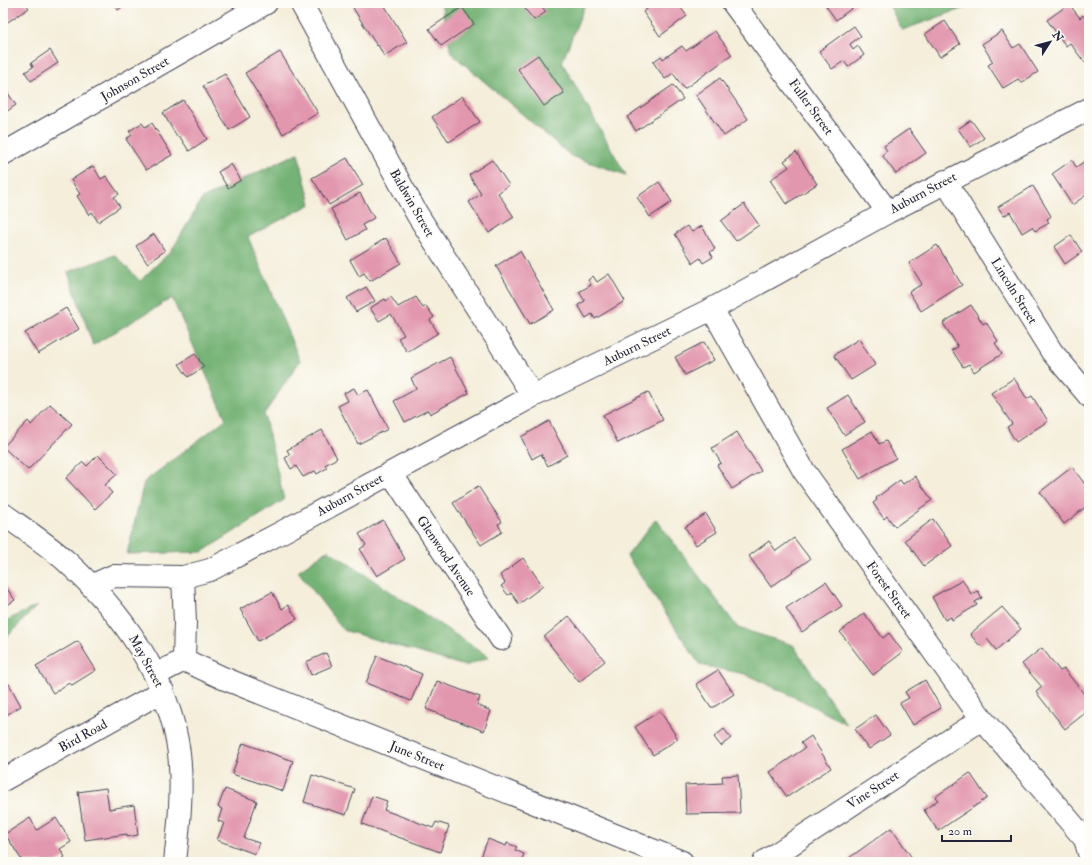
<svg xmlns="http://www.w3.org/2000/svg" width="1092" height="865" font-family="'IM FELL Double Pica',serif">
	<style>
		.forest { fill: #74b274; stroke: #4b6a58 }
		.building { fill: #e297ae }
		.lines { fill: none; stroke-linecap: round; stroke-linejoin: round }
		.minor-casing { stroke: #424153; stroke-width: 24 }
		.minor { stroke: #fff; stroke-width: 22 }
		.labels { text-anchor: middle; dominant-baseline: central; stroke-width: 4; stroke-linejoin: round; paint-order: stroke }
		.street-label { font-size: 13px; fill: #22223b; stroke: #fdfcf7 }
	</style>
	<rect width="100%" height="100%" fill="#fdfcf7"/>
	<filter id="ink" filterUnits="userSpaceOnUse"><feTurbulence type="fractalNoise" baseFrequency=".025" numOctaves="2"/><feDisplacementMap in="SourceGraphic" scale="8" xChannelSelector="R" yChannelSelector="G"/><feConvolveMatrix kernelMatrix="1 2 1 2 8 2 1 2 1" color-interpolation-filters="sRGB"/></filter>
	<filter id="wash" filterUnits="userSpaceOnUse"><feTurbulence type="fractalNoise" baseFrequency=".012" numOctaves="4" result="noise"/><feDisplacementMap in="SourceGraphic" scale="16" xChannelSelector="R" yChannelSelector="G"/><feGaussianBlur stdDeviation="0.9" result="paint"/><feColorMatrix in="noise" values="0 0 0 0 0 0 0 0 0 0 0 0 0 0 0 0 0 1.4 0 .05"/><feComposite in="paint" operator="in"/></filter>
	<g filter="url(#wash)">
		<rect width="100%" height="100%" fill="#f4eeda"/>
		<!-- forest -->
		<path class="forest" d="M441 3H579L584 7 562 62 626 175 571 156 451 53Z
			M888 3H968L970 6 902 30Z
			M298 153 311 204 248 237 300 361 264 414 284 500 202 552 127 554 144 482 226 419 172 298 93 345 68 272 115 255 140 281 172 250 202 199Z
			M656 519 738 628 793 645 846 724 801 700 745 674 700 665 627 556Z
			M328 550 489 657 465 666 343 630 298 571Z
			M37 606 3 641V622Z"/>
		<g id="blocks">
			<!-- building -->
			<path class="building" d="M3 3H25L29 8 3 25Z
				M112 3H127L118 10Z
				M361 3H383L407 42 384 56 378 45 377 46 353 8Z
				M522 3H539L546 12 534 20 521 4Z
				M655 3H677L687 16 660 36 643 12Z
				M824 3H859L836 20Z
				M1069 4 1080 18 1083 15 1089 24V61L1085 63 1070 43 1066 46 1047 20Z
				M462 7 474 24 441 46 429 29Z
				M945 21 960 44 940 57 925 34Z
				M854 26 861 36 850 44 853 50 858 46 864 55 848 67 844 61 832 69 819 51Z
				M715 31 732 55 684 89 673 73 665 79 653 62 661 56 663 59 682 46 686 51Z
				M1002 31 1013 48 1020 44 1038 72 1021 83 1018 79 1003 88 988 65 993 62 982 44Z
				M50 50 58 63 31 81 25 72 33 67 31 63Z
				M280 52 318 113 283 134 245 73Z
				M538 55 564 93 544 106 518 69Z
				M225 74 250 117 229 130 203 86Z
				M720 78 748 119 724 136 696 95Z
				M673 85 683 99 636 131 627 117Z
				M5 89 16 105 6 112 3 107V90Z
				M462 96 480 122 449 142 432 117Z
				M183 100 207 139 189 151 180 137H177L163 113Z
				M971 120 984 138 971 147 958 129Z
				M142 123 145 127 152 123 172 155 146 170 126 139 132 135 129 131Z
				M909 129 926 153 896 174 882 155 887 151 884 146Z
				M796 152 817 184 786 204 770 180 789 167 784 161Z
				M347 158 363 185 329 205 312 178Z
				M492 160 509 185 498 193 514 217 489 233 469 202 481 194 469 175Z
				M1072 160 1076 167 1085 161 1089 167V193L1072 205 1052 174Z
				M231 164 241 180 228 188 218 172Z
				M93 166 101 179 106 176 119 194 114 197 120 207 98 222 92 212 89 215 77 196 80 194 71 180Z
				M659 182 672 202 650 217 637 197Z
				M1033 186 1051 216 1047 219 1049 223 1035 231 1032 227 1022 233 1010 212 1004 216 998 207Z
				M360 193 374 218 362 225 365 230 348 240 331 209Z
				M744 204 759 225 736 241 721 221Z
				M687 226 692 232 702 226 715 249 710 252 713 257 703 263 700 258 693 263 675 234Z
				M154 234 165 251 147 263 136 246Z
				M1071 235 1082 252 1065 264 1054 247Z
				M386 238 401 263 370 281 364 273 359 276 350 260Z
				M937 245 962 285 921 311 909 292 922 284 909 263Z
				M520 251 554 310 530 324 496 266Z
				M609 274 625 301 595 319 592 314 586 318 578 305 585 301 579 292 591 285 588 280 593 276 597 282Z
				M366 287 375 301 356 312 347 298Z
				M391 297 398 307 416 297 423 308 426 306 434 317 430 320 438 333 407 352 398 338 404 335 391 314 379 321 370 308 385 299 386 301Z
				M971 305 983 324 986 322 998 341 995 343 1002 354 974 372 969 364 963 367 952 350 958 347 943 323Z
				M66 308 79 329 38 354 25 333Z
				M859 339 875 365 851 380 834 355Z
				M704 342 714 360 685 375 675 357Z
				M195 354 204 367 188 377 179 364Z
				M450 357 469 393 430 414 428 410 405 422 394 401 416 389 411 378Z
				M1014 378 1027 399 1032 396 1048 421 1016 442 1007 427 1012 424 991 393Z
				M354 388 358 395 368 390 388 429 358 444 338 406 348 401 344 393Z
				M648 392 663 420 618 443 603 415Z
				M848 395 865 422 844 435 827 408Z
				M50 404 72 424 28 470 3 447 28 421 31 425Z
				M549 421 567 455 548 466 541 454 532 459 521 437Z
				M322 430 337 458 325 465 327 468 317 474 315 471 303 477 296 466 291 469 285 458 290 455 287 450Z
				M872 431 879 444 886 441 896 458 860 479 842 449Z
				M737 432 761 471 732 489 717 465 721 463 712 448Z
				M98 455 117 474 105 485 112 493 95 509 66 478 83 462 87 466Z
				M1072 467 1084 483 1089 479V508L1087 506 1064 524 1040 492Z
				M915 476 932 500 895 527 887 516 884 519 873 503 877 500 876 498 900 480 903 484Z
				M478 486 502 522 498 524 502 532 481 545 453 503Z
				M706 514 717 532 696 545 685 527Z
				M933 519 952 546 924 566 905 540Z
				M383 520 405 559 377 576 360 549 366 545 359 534Z
				M794 538 810 559 771 587 749 556 769 541 776 551Z
				M523 558 543 586 519 604 511 593 508 595 501 586 505 583 500 575Z
				M963 580 971 594 978 591 982 598 975 602 977 605 952 620 951 617 945 620 932 597Z
				M826 582 842 606 802 632 786 608Z
				M3 583 15 600 3 608Z
				M272 592 282 609 288 605 297 619 258 641 240 609Z
				M1002 607 1021 629 996 650 987 639 980 646 970 634Z
				M864 613 883 638 889 633 903 652 873 675 840 632Z
				M569 616 605 661 579 682 544 637Z
				M78 641 96 670 72 685 69 683 53 693 36 666Z
				M1042 648 1060 671 1064 669 1089 700V710L1065 729 1036 692 1042 687 1022 664Z
				M326 653 332 666 311 675 306 662Z
				M377 656 422 674 411 701 366 683Z
				M718 670 734 694 714 707H711L696 684Z
				M925 680 941 708 913 725 900 703 909 698 905 692Z
				M437 681 480 697 477 705 491 711 484 731 426 709Z
				M9 684 21 706 3 717V687Z
				M660 711 678 739 653 755 635 727Z
				M876 715 890 735 869 749 855 729Z
				M724 729 731 738 721 746 714 737Z
				M811 736 831 768 787 797 770 772 805 748 801 743Z
				M243 743 293 761 283 791 232 774Z
				M970 773 987 798 938 831 924 810 938 800 935 797Z
				M312 775 355 789 346 815 304 802Z
				M738 775 740 813 686 814 685 785 723 783 722 776Z
				M106 788 109 809 134 805 138 835 127 837V834L85 840 78 792Z
				M225 789 257 801 244 838 259 843 255 854 217 840 224 823 218 821 222 809 218 807Z
				M372 796 387 801 384 810 433 828 436 822 449 826 440 852 362 824Z
				M30 818 37 830 56 818 71 842 60 849 65 857 57 862H23L5 834Z
				M891 828 915 862H852L849 858Z
				M488 839 506 846 507 843 517 847 515 850 524 854 521 862H479Z"/>
		</g>
	</g>
	<g filter="url(#ink)">
		<use href="#blocks" fill-opacity="0" stroke="#424153" stroke-width="1"/>
		<g class="lines">
			<!-- minor casing -->
			<g class="minor-casing">
				<path id="minor" d="M301 3 417 214 533 396
					M733 3 888 212
					M3 154 266 3
					M945 181 1052 352 1089 396
					M712 309 804 471 982 719 1085 839 1089 853
					M391 473 501 639
					M3 514C24 529 47 544 66 561 121 611 169 677 179 753 183 789 179 826 175 862
					M183 577 185 622 184 660
					M91 586 113 576 183 577 210 570 282 532 533 396 712 309 888 212 1089 109
					M155 675 184 660 223 678 682 862
					M3 780 163 691
					M764 862 982 719"/>
			</g>
			<!-- minor -->
			<use href="#minor" class="minor"/>
		</g>
	</g>
	<g class="labels">
		<!-- street labels -->
		<g class="street-label">
			<text transform="translate(135 79) rotate(-30)">Johnson Street</text>
			<text transform="translate(811 107) rotate(54)">Fuller Street</text>
			<text transform="translate(923 193) rotate(-28)">Auburn Street</text>
			<text transform="translate(412 203) rotate(60)">Baldwin Street</text>
			<text transform="translate(1014 291) rotate(58)">Lincoln Street</text>
			<text transform="translate(637 346) rotate(-26)">Auburn Street</text>
			<text transform="translate(350 495) rotate(-29)">Auburn Street</text>
			<text transform="translate(446 556) rotate(56)">Glenwood Avenue</text>
			<text transform="translate(889 590) rotate(54)">Forest Street</text>
			<text transform="translate(146 661) rotate(61)">May Street</text>
			<text transform="translate(83 736) rotate(-29)">Bird Road</text>
			<text transform="translate(417 756) rotate(22)">June Street</text>
			<text transform="translate(873 790) rotate(-33)">Vine Street</text>
		</g>
	</g>
	<!-- margin -->
	<rect width="1092" height="865" fill="none" stroke="#fdfcf7" stroke-width="16"/>
	<!-- north arrow -->
	<g transform="translate(1050 42) rotate(54)" stroke="#fdfcf7" stroke-width="3" paint-order="stroke">
	<path d="M0-3L7 15L0 10L-7 15Z" fill="#22223b"/>
	<text y="-6" font-size="11" font-weight="bold" text-anchor="middle" fill="#22223b">N</text>
	</g>
	<!-- scale -->
	<path d="M942 835v6h69v-6" fill="none" stroke="#22223b" stroke-width="2"/>
	<text x="948" y="835" font-size="12" fill="#22223b" stroke="#fdfcf7" stroke-width="3" paint-order="stroke">20 m</text>
</svg>
